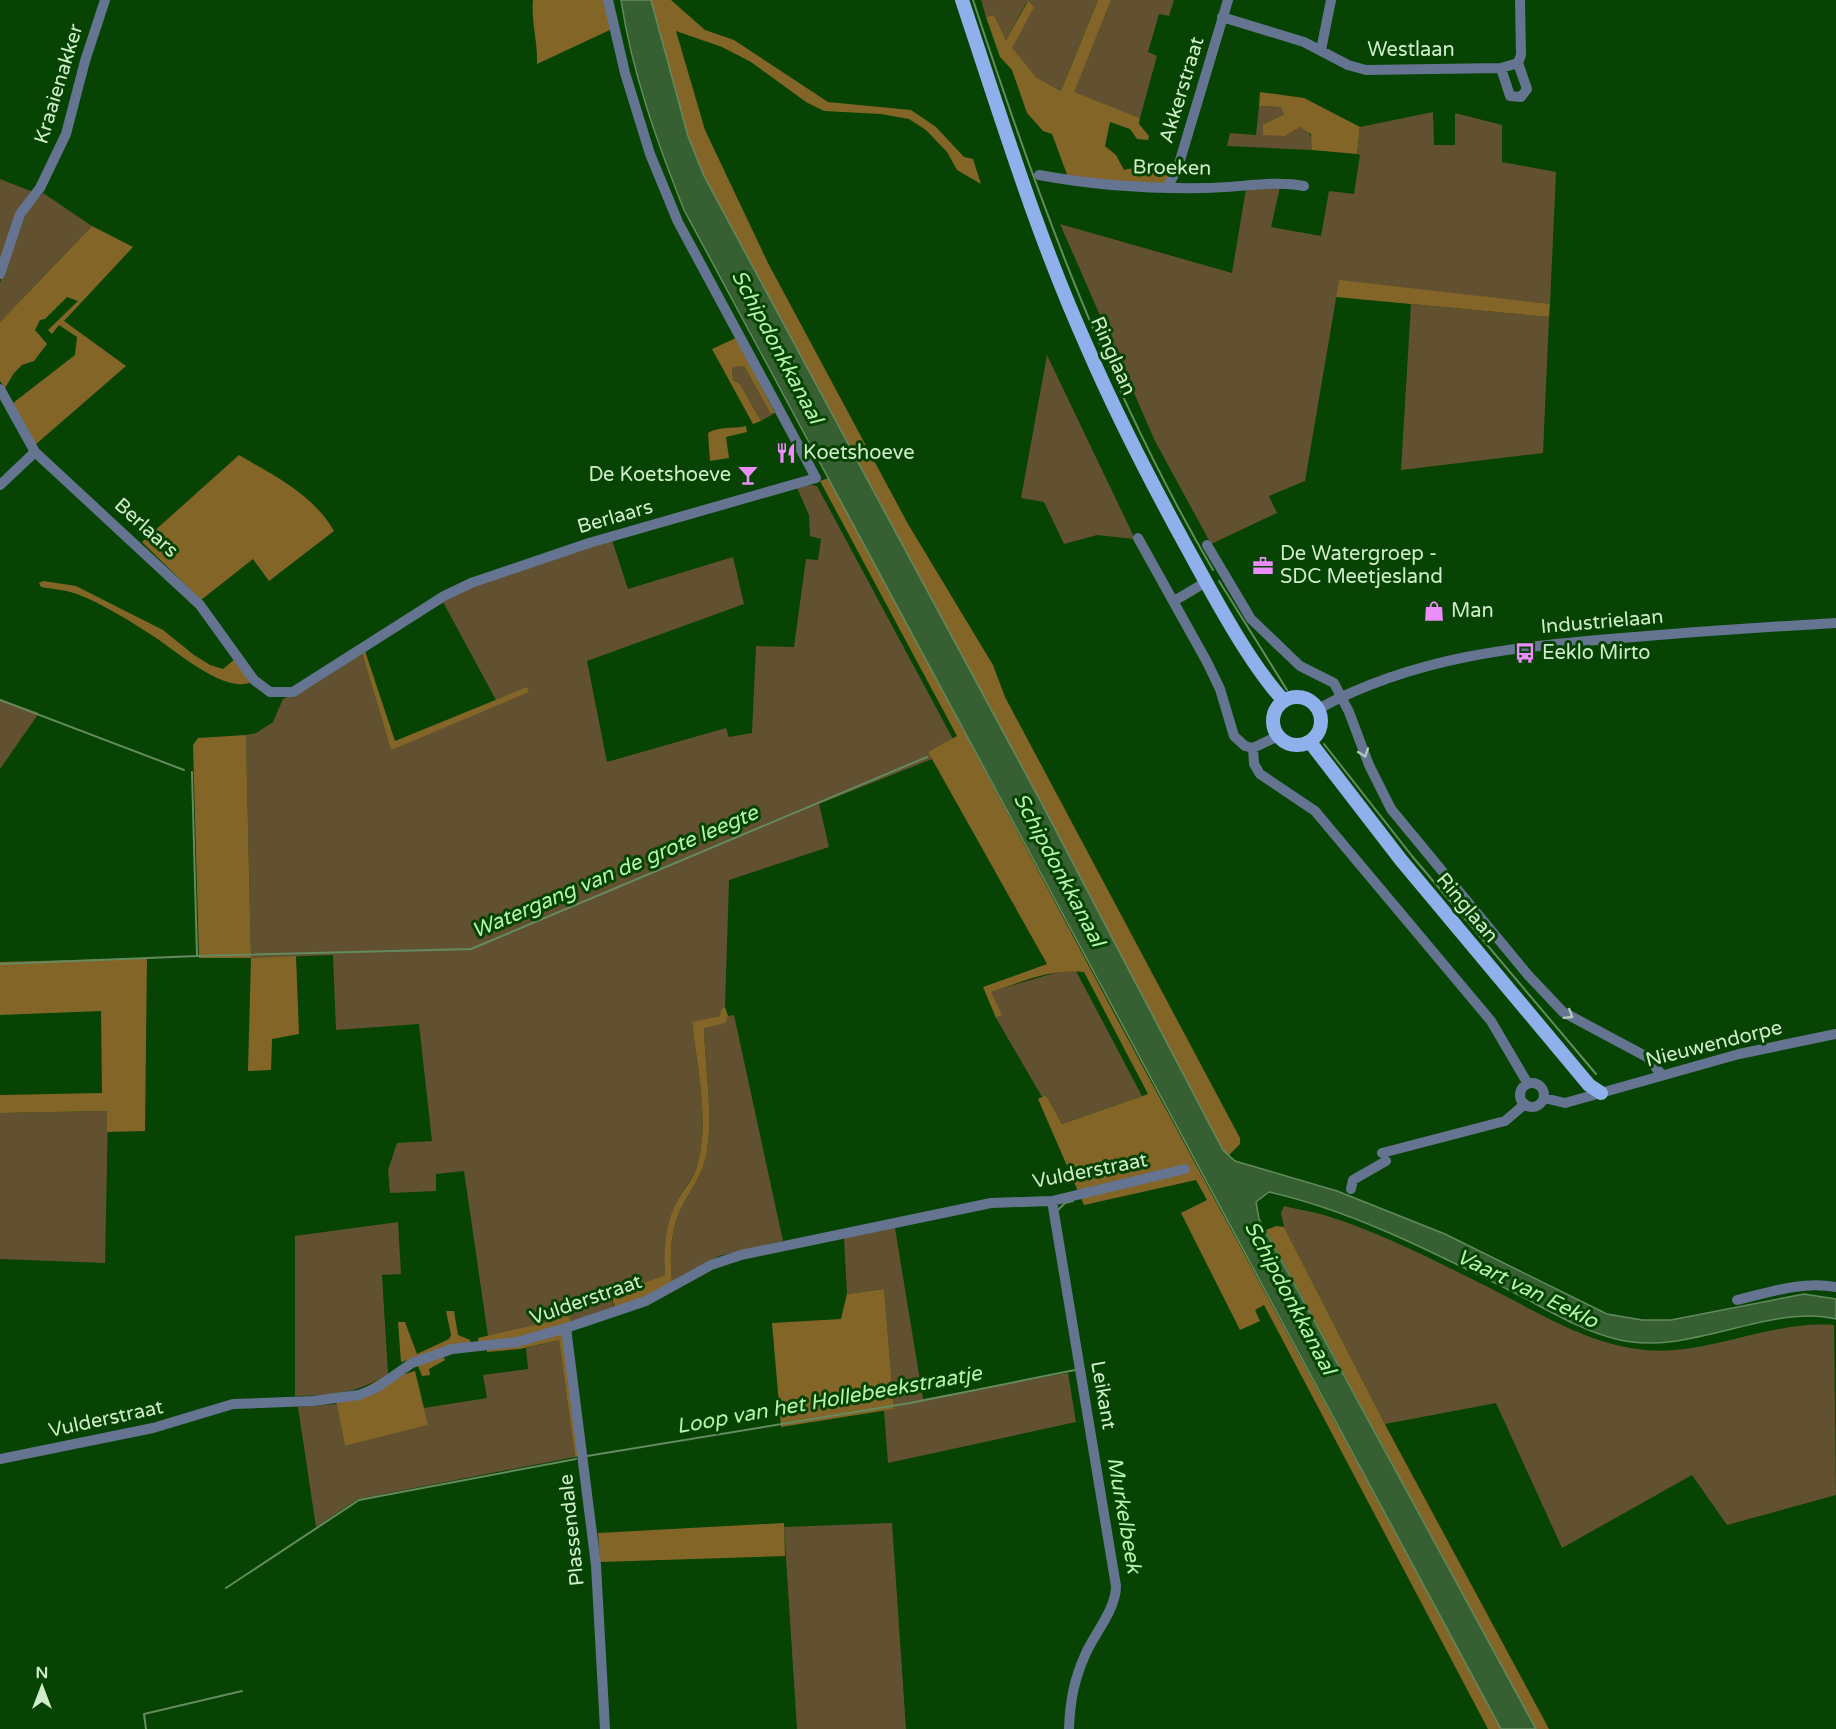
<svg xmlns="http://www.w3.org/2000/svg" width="1836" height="1729" font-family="'Varela Round',sans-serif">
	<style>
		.green { fill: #625131 }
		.forest { fill: #846528 }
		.water { fill: #366031; stroke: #648a5f; stroke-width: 1.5 }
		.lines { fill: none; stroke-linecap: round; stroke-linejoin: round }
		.stream { stroke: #648a5f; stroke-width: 2 }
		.minor { stroke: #647491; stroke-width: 10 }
		.major { stroke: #8fb0eb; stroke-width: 14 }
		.oneway { stroke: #b0c9ba }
		.labels { text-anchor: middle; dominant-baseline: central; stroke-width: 6; stroke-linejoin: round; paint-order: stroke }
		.street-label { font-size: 20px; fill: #d0edcb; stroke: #074302 }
		.poi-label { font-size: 20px; fill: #d0edcb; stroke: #074302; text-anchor: start }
		.water-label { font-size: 21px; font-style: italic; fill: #b5f5ad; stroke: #074302 }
	</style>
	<rect width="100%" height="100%" fill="#074302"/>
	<!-- green -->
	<path class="green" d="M981 0H1098L1061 91 1036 77 1011 48 1027 1 1006 40 994 15 986 17Z
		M1111 0H1174L1169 16 1159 14 1148 52 1157 56 1140 118 1073 92Z
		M1259 106 1280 107 1284 114 1271 121 1285 136 1300 127 1307 129 1313 141 1312 150 1227 146 1230 133 1256 135Z
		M1433 112 1434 145H1455V113L1502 125V162L1556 172 1550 304 1339 281 1305 481 1269 496 1277 513 1211 544 1155 441 1060 224 1232 273 1246 189 1280 187 1271 227 1321 236 1329 191 1354 194 1360 155 1357 154 1360 127Z
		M0 179 33 192 0 267Z
		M43 193 92 226 0 322V283L22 217Z
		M1411 304 1549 317 1543 453 1401 470Z
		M1047 355 1135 539 1097 535 1064 544 1044 502 1021 498Z
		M738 365 744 366 770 413H775L761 421 740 384 733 380 732 367Z
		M811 485 817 486 953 739 928 752 932 759 819 804 829 847 729 880 725 1007 721 1009 720 1016 692 1023C697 1068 710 1121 697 1166 694 1179 684 1187 679 1198 669 1221 664 1250 665 1275L611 1295 614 1308 571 1322 567 1312 547 1322 488 1336 464 1171 436 1174V1191L390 1193 388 1170 397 1143 432 1141 419 1024 336 1030 333 955 251 958 246 735 256 733 273 722 283 699 315 684 362 653 391 750 527 688 496 700 443 602 472 586 612 540 628 589 733 557 744 604 587 661 607 762 726 728 729 737 752 733 756 646 794 647 806 559 818 560 821 539 810 536 809 515 797 488Z
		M0 699 39 713 0 769Z
		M1065 970 1076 971 1142 1096 1062 1124 1046 1095 1042 1097 996 1018 1001 1016 990 992Z
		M734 1015 783 1241 719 1256 672 1282C670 1263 670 1237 677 1218 685 1196 701 1180 706 1156 714 1118 705 1067 704 1027L726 1023 728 1016Z
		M108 1111 105 1263 0 1259V1113Z
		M1284 1206C1298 1210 1311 1211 1324 1215 1377 1231 1429 1258 1478 1282 1529 1307 1580 1341 1637 1349 1703 1359 1767 1320 1834 1325L1836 1495 1727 1525 1692 1475 1562 1548 1496 1403 1385 1424 1284 1227 1281 1213Z
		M398 1222 401 1274 382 1275 388 1374C352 1395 335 1395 295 1396V1236Z
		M895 1228 923 1399 1068 1373 1076 1422 888 1463 884 1410 894 1409 884 1289 847 1294 844 1238Z
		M559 1340 575 1457 358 1499 316 1527 298 1407 337 1404 345 1446 427 1425 424 1408 487 1398 483 1375 528 1369 526 1348Z
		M892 1523 906 1729H797L784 1527Z"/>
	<!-- forest -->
	<path class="forest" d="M533 0H605L612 29 537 64C538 42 531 22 533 0Z
		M651 0H671L705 30 734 40 828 102 911 110 936 127 964 157 973 159 981 184 957 170 947 152 926 130 909 119 881 114 824 111 806 102 751 62 722 47 676 31 705 130 768 263 908 524 993 665 1005 697 1240 1138V1144L1228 1156 1223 1150 1042 804 704 176 688 136Z
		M1098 0H1111L1074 92 1140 118 1139 124 1149 136 1148 140 1137 139 1130 129 1110 122 1105 146 1116 155 1124 170C1139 165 1154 170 1170 168L1166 182 1161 185 1068 177 1052 134 1043 131 1027 113 1012 70 1000 57 986 17 994 15 1006 40 1028 1 1034 7 1012 48 1036 77 1061 91Z
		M1260 92 1304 98 1360 127 1357 154 1312 150 1311 134 1300 127 1285 136 1263 135V125L1284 114 1280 107 1259 106Z
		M92 226 133 247 64 321 126 366 35 445 13 403 75 355 77 337 59 325 52 334 48 330 78 301 67 297 45 319 40 320 35 330 47 344 34 361 22 365 14 373 5 388 0 381V322Z
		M1339 280 1550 304 1549 317 1336 297Z
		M736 338 775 413H770L744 366 732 367 733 380 740 384 761 421 753 424 712 349Z
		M746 426 747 432 726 437 729 458 710 461 708 433C719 426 733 429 746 426Z
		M239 455C274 476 313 494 334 531L269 581 253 559 201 600 142 542Z
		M829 478 1116 1017 1501 1729H1488L1264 1305 1255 1310 1260 1321 1240 1330 1181 1213 1207 1200 1196 1180 1084 1205 1038 1099 1046 1095 1062 1124 1148 1094 1084 972C1051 968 1022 982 991 992L1002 1015 996 1018 983 987 1047 964 928 752 957 736 820 481Z
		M43 581 76 586 163 630 194 655 210 665 223 669 235 659 251 682C224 695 172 647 150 634 128 620 101 603 77 594 66 590 53 589 41 587L39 583Z
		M365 651 395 741 527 687 529 692 391 750 362 653Z
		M246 735 251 958 296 956 299 1034 272 1039 271 1070 248 1071 251 958H199L193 745 198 738Z
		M147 958 145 1131 107 1132V1111L0 1113V1095L102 1093 101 1011 0 1015V962Z
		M725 1007 728 1016 726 1023 704 1028C705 1067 714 1118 706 1156 701 1180 685 1196 677 1218 670 1237 670 1263 672 1282L646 1297 615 1308 611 1295 665 1275C664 1248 665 1222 679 1198 685 1187 694 1179 697 1166 710 1121 697 1068 692 1022L720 1016 721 1009Z
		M1276 1226 1284 1227 1388 1430 1549 1729H1536L1266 1230Z
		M884 1289 894 1409 781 1427 772 1323 841 1319 847 1294Z
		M446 1311H454L458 1335 470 1340 471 1344 441 1349 445 1360 429 1369 430 1375 422 1376 415 1358 401 1362 398 1322H405L417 1354 449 1339 451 1335Z
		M567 1311 571 1322 579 1456 575 1457 559 1340 520 1349 487 1352 486 1343 479 1344 478 1338 547 1322Z
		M415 1371 428 1425 345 1446 335 1395 361 1390 388 1374H405Z
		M784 1523 785 1556 600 1562 598 1533Z"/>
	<!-- water -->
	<path class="water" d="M621 0H651L688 136 704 176 1042 804 1223 1150 1235 1161 1337 1191 1445 1234 1607 1314 1642 1320H1671L1804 1294 1836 1299V1319C1768 1303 1688 1358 1616 1339 1579 1330 1543 1307 1509 1290 1432 1252 1353 1211 1269 1192L1256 1202 1259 1219 1536 1729H1501L684 210C657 142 632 73 621 0Z"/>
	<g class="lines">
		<!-- stream -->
		<path class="stream" d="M973 0C1037 196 1108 391 1213 570
			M1219 581 1287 690
			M0 700 184 770
			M1324 744 1412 856 1596 1074
			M192 772 197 956 471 949 927 757
			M0 964 197 956
			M1058 1210 1065 1203 1073 1201
			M587 1456 910 1403 1075 1370
			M226 1588 359 1500 576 1459
			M146 1729 144 1714 242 1691"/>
		<!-- minor -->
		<path class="minor" d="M1222 17 1304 42 1348 65 1366 70 1501 68 1518 63 1521 55 1520 0
			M1321 50 1331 0
			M1501 68 1510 96 1521 97 1527 89 1518 63
			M1039 175C1093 185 1148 189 1204 188 1238 188 1271 180 1304 186
			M1167 188 1178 167 1228 0
			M0 274 20 214 40 188 66 134 85 61 105 0
			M0 389 35 452 200 605 254 680 270 692H293L444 596 471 583 589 543 816 478 678 222 650 154 625 73 608 0
			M0 485 35 452
			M1138 538 1207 662 1220 689 1234 736 1245 746 1253 748 1278 736
			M1207 545 1251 619 1300 666 1334 683 1349 712 1369 765 1391 809 1528 975 1563 1012 1647 1057 1662 1075
			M1174 601 1206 582
			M1318 709C1416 656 1514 647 1622 638 1693 632 1765 627 1836 623
			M1253 748 1254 764 1260 774 1315 811 1491 1021 1528 1084
			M1520 1095a12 12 0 1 1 24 0a12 12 0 1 1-24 0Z
			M1544 1098 1565 1103 1739 1054 1836 1034
			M1382 1153 1505 1121 1525 1104
			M1351 1189 1353 1180 1386 1161
			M1052 1201 1116 1586C1116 1609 1095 1633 1086 1653 1074 1679 1070 1701 1069 1729
			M1737 1300C1770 1292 1802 1281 1836 1287
			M566 1328 596 1565 605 1729
			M0 1459 153 1428 233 1404 313 1401 359 1395 376 1388 412 1363 452 1349 517 1342 566 1328 646 1301 711 1265 741 1255 991 1203 1052 1201 1185 1169"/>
		<!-- major -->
		<path class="major" d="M962 0C1001 117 1037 236 1088 349 1117 416 1150 480 1185 544 1211 591 1248 662 1284 701
			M1273 721a24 24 0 1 1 48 0a24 24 0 1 1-48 0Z
			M1310 742 1401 860 1589 1085 1601 1093"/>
	</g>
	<!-- one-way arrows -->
	<defs><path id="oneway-chevron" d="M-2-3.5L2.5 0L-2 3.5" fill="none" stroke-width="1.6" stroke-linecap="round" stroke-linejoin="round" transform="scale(1.5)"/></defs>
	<g class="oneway">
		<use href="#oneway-chevron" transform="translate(1364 753) rotate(70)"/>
		<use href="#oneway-chevron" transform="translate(1569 1015) rotate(32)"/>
	</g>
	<!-- icons -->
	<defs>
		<g id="restaurant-bare" transform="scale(1.62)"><path d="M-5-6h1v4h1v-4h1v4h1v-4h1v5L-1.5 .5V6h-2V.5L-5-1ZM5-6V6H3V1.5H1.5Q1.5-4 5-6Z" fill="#eb8dfb" stroke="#074302" stroke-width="2.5" paint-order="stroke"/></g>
		<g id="bar-bare" transform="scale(1.62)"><path d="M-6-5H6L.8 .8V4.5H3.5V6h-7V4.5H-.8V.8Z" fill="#eb8dfb" stroke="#074302" stroke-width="2.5" paint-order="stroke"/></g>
		<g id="office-bare" transform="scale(1.62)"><path d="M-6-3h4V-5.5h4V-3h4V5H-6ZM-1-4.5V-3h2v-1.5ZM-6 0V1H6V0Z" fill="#eb8dfb" stroke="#074302" stroke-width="2.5" paint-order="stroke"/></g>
		<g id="shop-bare" transform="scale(1.62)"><path d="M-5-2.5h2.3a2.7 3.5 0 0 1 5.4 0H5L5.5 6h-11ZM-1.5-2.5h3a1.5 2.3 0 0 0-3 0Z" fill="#eb8dfb" stroke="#074302" stroke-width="2.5" paint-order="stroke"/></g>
		<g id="bus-bare" transform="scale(1.62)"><path d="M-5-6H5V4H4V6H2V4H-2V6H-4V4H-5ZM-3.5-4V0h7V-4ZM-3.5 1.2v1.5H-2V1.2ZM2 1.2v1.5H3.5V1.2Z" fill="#eb8dfb" stroke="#074302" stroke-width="2.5" paint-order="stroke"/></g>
	</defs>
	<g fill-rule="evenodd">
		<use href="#restaurant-bare" x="786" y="453"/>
		<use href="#bar-bare" x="748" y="475"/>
		<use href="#office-bare" x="1263" y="566"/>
		<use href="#shop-bare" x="1434" y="611"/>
		<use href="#bus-bare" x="1525" y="653"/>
	</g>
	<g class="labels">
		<!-- street labels -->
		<g class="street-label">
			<text x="1411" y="50">Westlaan</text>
			<text transform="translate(59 84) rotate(-73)">Kraaienakker</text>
			<text transform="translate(1182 90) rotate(-73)">Akkerstraat</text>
			<text transform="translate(1172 168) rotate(1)">Broeken</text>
			<text transform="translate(1113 356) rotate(66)">Ringlaan</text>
			<text transform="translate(615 517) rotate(-16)">Berlaars</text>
			<text transform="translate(146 528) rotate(42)">Berlaars</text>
			<text transform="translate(1602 622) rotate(-5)">Industrielaan</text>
			<text transform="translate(1467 908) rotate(50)">Ringlaan</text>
			<text transform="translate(1714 1044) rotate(-14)">Nieuwendorpe</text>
			<text transform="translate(1090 1171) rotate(-11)">Vulderstraat</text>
			<text transform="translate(586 1300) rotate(-19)">Vulderstraat</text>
			<text transform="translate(1103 1395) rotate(80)">Leikant</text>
			<text transform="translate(106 1419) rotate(-12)">Vulderstraat</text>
			<text transform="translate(572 1530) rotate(-96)">Plassendale</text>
		</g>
		<!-- poi labels -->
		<g class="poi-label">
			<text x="803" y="453">Koetshoeve</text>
			<text x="731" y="475" text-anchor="end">De Koetshoeve</text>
			<text x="1280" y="554">De Watergroep -<tspan x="1280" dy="23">SDC Meetjesland</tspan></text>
			<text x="1451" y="611">Man</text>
			<text x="1542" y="653">Eeklo Mirto</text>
		</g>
		<!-- water labels -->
		<g class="water-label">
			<text transform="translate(777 347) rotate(62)">Schipdonkkanaal</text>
			<text transform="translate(1059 870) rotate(62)">Schipdonkkanaal</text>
			<text transform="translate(615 872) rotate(-23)">Watergang van de grote leegte</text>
			<text transform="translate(1527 1289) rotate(26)">Vaart van Eeklo</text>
			<text transform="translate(1290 1298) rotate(62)">Schipdonkkanaal</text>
			<text transform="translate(829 1400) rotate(-10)">Loop van het Hollebeekstraatje</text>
			<text transform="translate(1124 1515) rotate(80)">Murkelbeek</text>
		</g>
	</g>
	<!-- north arrow -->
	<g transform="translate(42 1687)" stroke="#074302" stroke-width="4.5" paint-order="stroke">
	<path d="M0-4.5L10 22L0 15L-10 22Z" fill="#d0edcb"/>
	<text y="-9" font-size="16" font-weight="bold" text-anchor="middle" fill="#d0edcb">N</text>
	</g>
</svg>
